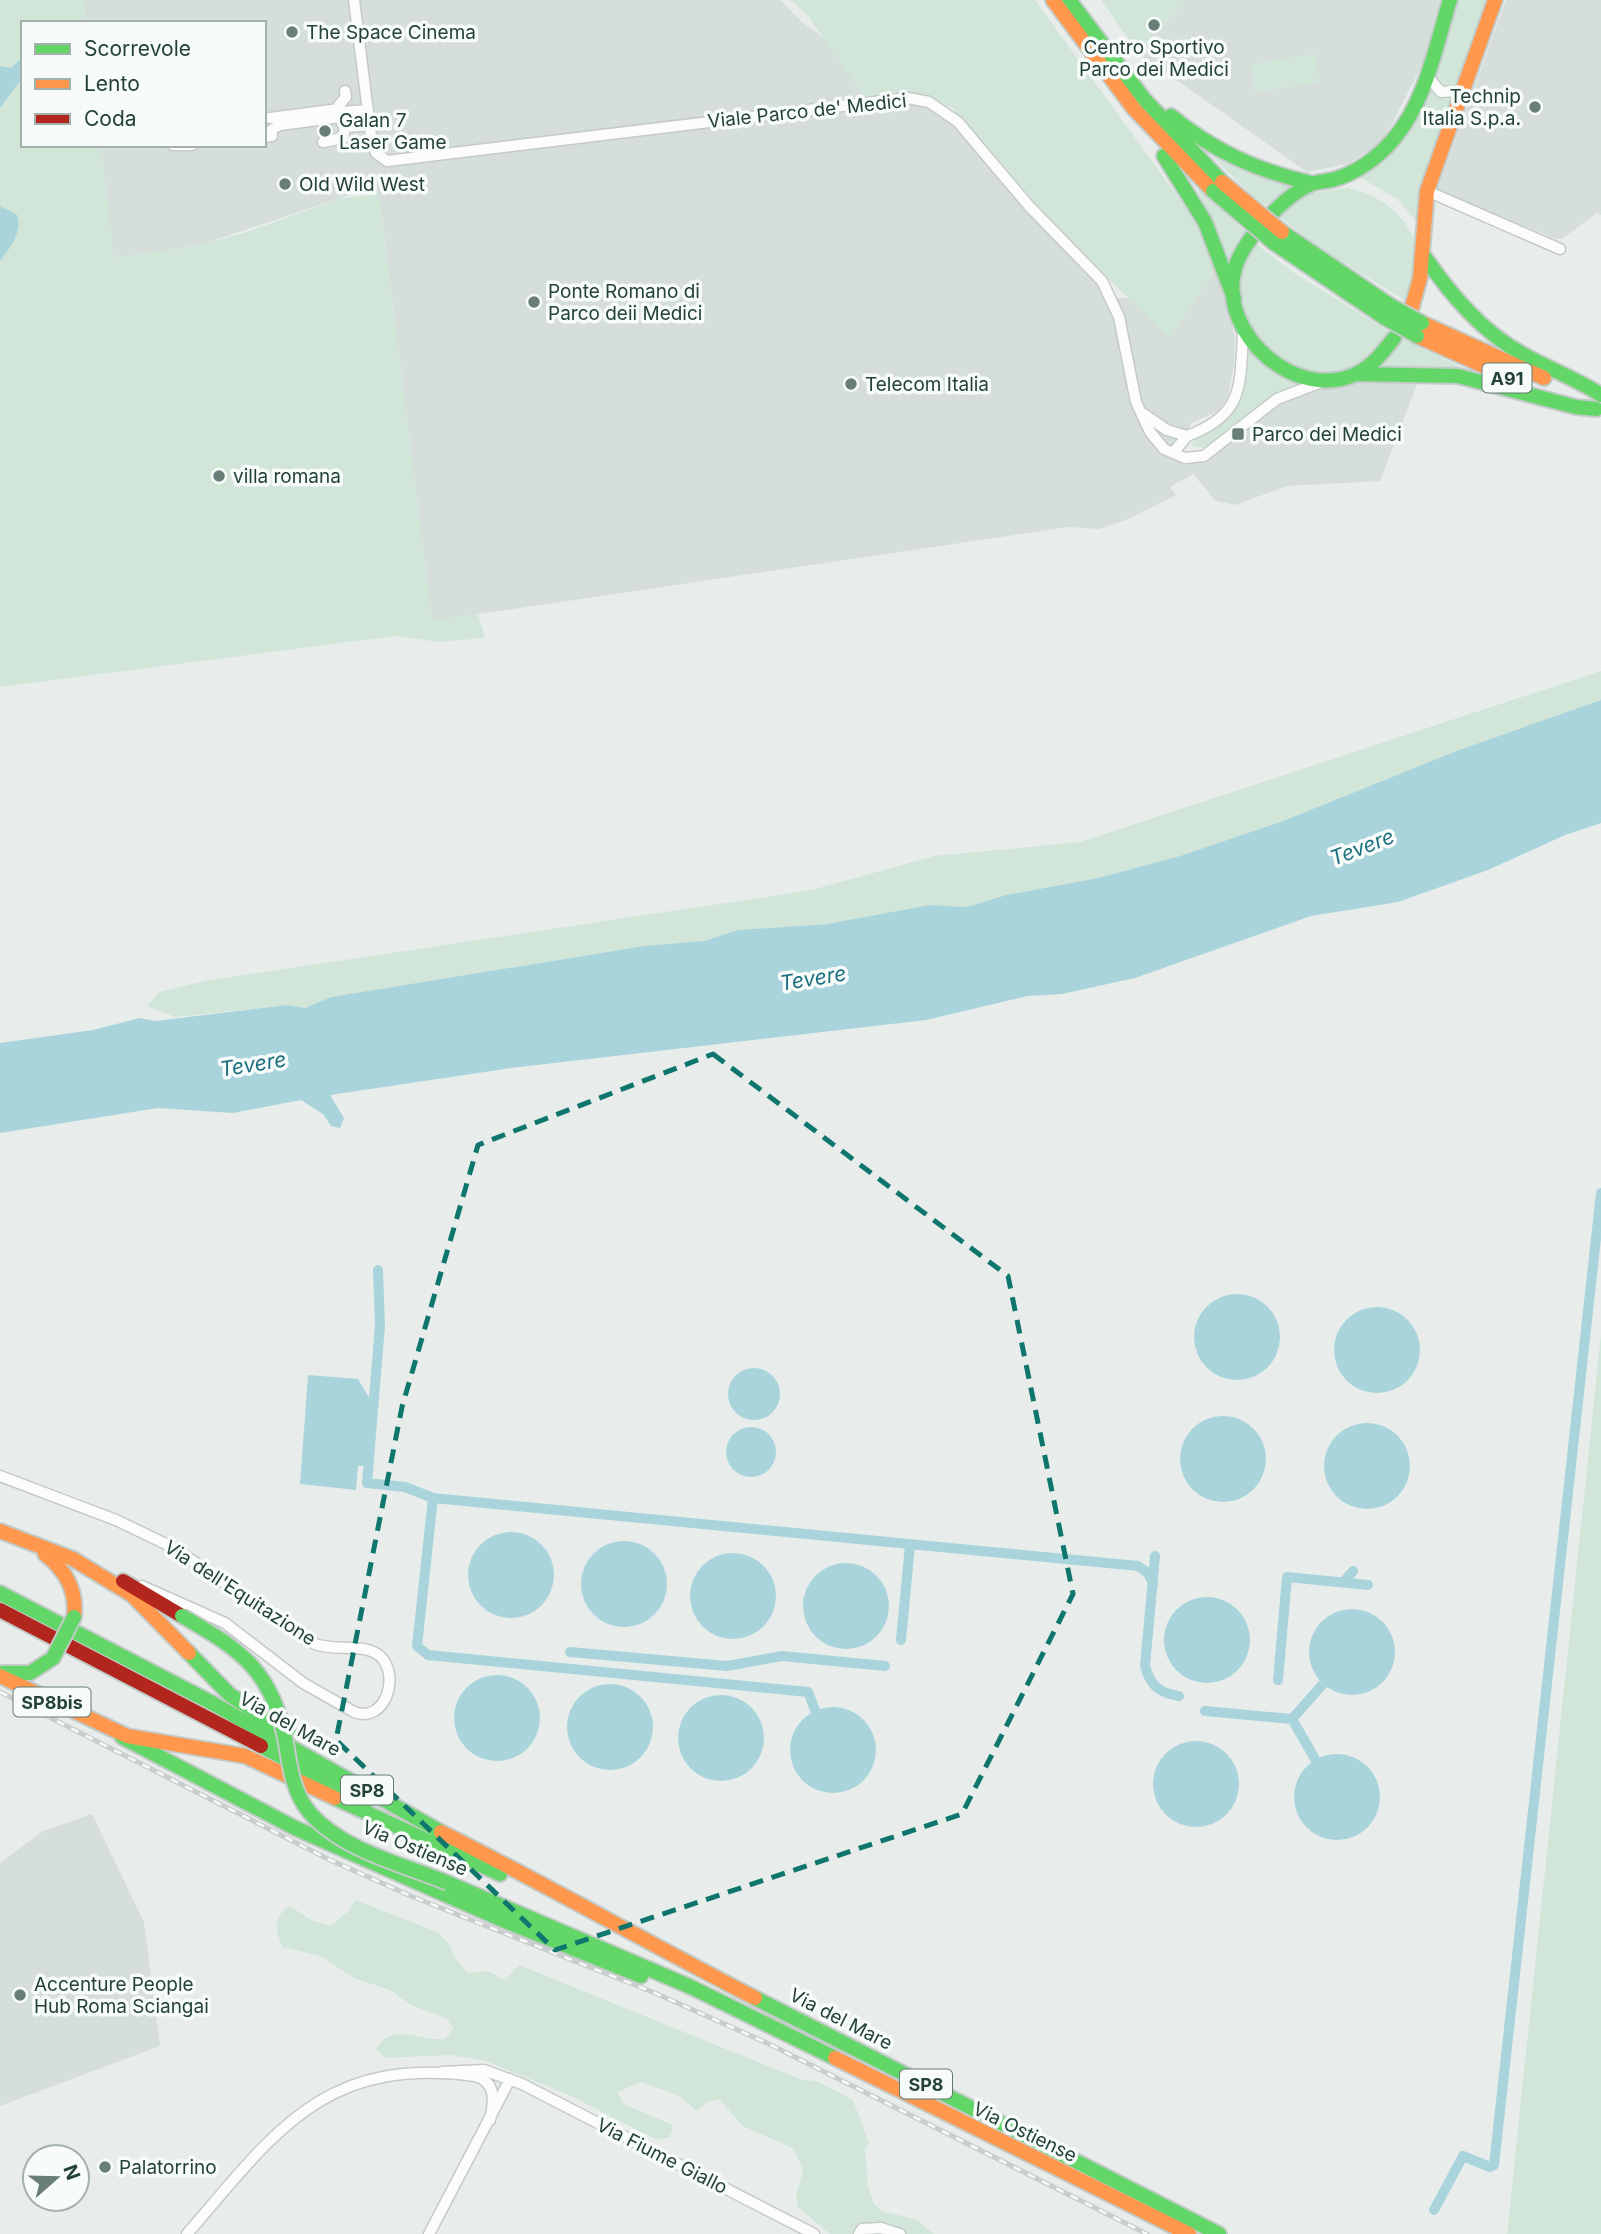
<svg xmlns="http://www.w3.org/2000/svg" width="1601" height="2234" font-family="Inter,sans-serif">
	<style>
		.built { fill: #d6dedb }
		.green { fill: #d1e6d8 }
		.water { fill: #a9d4db }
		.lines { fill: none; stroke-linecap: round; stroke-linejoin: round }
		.canal { stroke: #a9d4db; stroke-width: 10 }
		.street-casing { stroke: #c5cac8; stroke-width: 13 }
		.fast-casing { stroke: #c3cbc8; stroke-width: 18 }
		.slow-casing { stroke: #c3cbc8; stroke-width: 18 }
		.jam-casing { stroke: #c3cbc8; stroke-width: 18 }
		.street { stroke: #fcfcfc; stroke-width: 10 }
		.fast { stroke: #63d668; stroke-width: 14 }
		.slow { stroke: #ff974d; stroke-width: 14 }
		.jam { stroke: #b3261e; stroke-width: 14 }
		.rail-casing { stroke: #c9cdcc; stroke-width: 5 }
		.rail { stroke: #f7fbf9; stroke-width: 2.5; stroke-dasharray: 8; stroke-linecap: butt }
		.fast-bridge-casing { stroke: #c3cbc8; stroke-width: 18; stroke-linecap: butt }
		.slow-bridge-casing { stroke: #c3cbc8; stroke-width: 18; stroke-linecap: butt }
		.fast-bridge { stroke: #63d668; stroke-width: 14 }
		.slow-bridge { stroke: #ff974d; stroke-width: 14 }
		.marked { fill: none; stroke: #0f766e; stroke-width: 5; stroke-dasharray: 14 9; stroke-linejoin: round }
		.poi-dot { fill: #697e78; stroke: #f7fbf9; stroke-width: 2.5 }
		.labels { text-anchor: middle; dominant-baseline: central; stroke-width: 7; stroke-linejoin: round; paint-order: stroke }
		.shield { fill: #f7fbf9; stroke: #637a73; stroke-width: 2 }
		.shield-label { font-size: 18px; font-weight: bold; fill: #24423a }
		.poi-label { font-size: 19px; fill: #24423a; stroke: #f7fbf9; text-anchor: start }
		.street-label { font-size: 19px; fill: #24423a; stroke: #f7fbf9 }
		.water-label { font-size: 21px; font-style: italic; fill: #1c6f80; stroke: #f7fbf9 }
	</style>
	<rect width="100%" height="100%" fill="#e8edeb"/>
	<!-- built -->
	<path class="built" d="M84 0H780L802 22 908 98 946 111 1113 298H1129L1170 337 1216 269 1235 336 1234 364 1228 397 1217 412 1191 423 1187 436 1173 452 1204 456 1277 399 1336 379H1419L1380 481 1287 486 1235 505 1216 501 1193 474 1170 487 1176 495 1126 520 1099 529 1068 527 432 621 379 194 368 189 197 246 118 257 113 255 101 145H264V23H87Z
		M1186 0H1444L1425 59 1384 140 1348 164 1307 172 1138 53Z
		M1506 0H1601V215L1597 213 1563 238 1556 239 1437 190Z
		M92 1814 144 1922 160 2046 0 2106V1863L43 1831Z"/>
	<!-- green -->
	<path class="green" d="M0 0H84L87 23H23V145H101L114 257 192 247 247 232 342 198 379 194 432 620 478 614 485 638 439 642 395 636 0 687Z
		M791 0H1035L1194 219 1216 269 1170 338 1067 239 952 108 920 94 866 99 808 16Z
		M1101 0H1186L1138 53Z
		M1459 0H1492L1459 84 1446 88 1439 83 1434 72Z
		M1315 54 1320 82 1255 92 1251 64Z
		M1428 86 1436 95 1453 98 1417 222 1396 198 1359 177Z
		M1202 147 1291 186 1272 209 1258 201Z
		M1347 188C1384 194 1420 225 1419 266 1419 278 1412 292 1409 303L1312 243 1279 216 1304 194Z
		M1200 189 1251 237 1231 267 1198 191Z
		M1256 244 1296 274 1393 334C1346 399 1252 378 1240 299 1239 289 1238 276 1242 267 1245 259 1251 251 1256 244Z
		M1401 338 1469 371 1379 367Z
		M1247 347 1271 370 1302 383 1276 395 1204 448 1191 446 1197 436C1243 419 1242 390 1247 347Z
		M1601 671V700L1459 750 1283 821 1180 856 1098 878 1006 895 967 907 928 905 827 924 738 930 704 941 644 946 331 997 305 1008 288 1005 175 1017 147 1006 159 992 210 980 812 890 934 856 1080 842Z
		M1601 1334V2234H1507Z
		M355 1900 437 1932C452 1943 454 1961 468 1973L488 1971 505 1980 519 1965 800 2079 819 2082 853 2100 869 2143 865 2149 868 2186 874 2204 884 2212 916 2219 934 2234H830L798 2207 796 2195 803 2171 794 2149 743 2126 719 2099 708 2102 697 2111 677 2095 641 2082 618 2092 623 2104 673 2125 670 2137 657 2140 569 2095 483 2060 449 2055 386 2058 376 2050C392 2020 420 2042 445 2039L453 2029 447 2019 411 2005 390 1990 354 1978 320 1956 283 1947C274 1930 273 1916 290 1906L311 1920 330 1926 349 1911Z"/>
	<!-- water -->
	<path class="water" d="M23 57V77L0 108V66L11 68Z
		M0 206 17 215C23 231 10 248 0 261Z
		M1601 700V823L1565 835 1488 870 1398 902 1311 916 1135 978 1062 994 1028 996 926 1020 511 1068 330 1095 344 1118 340 1128 331 1126 323 1114 301 1100 233 1113 158 1108 0 1133V1043L93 1030 140 1018 155 1021 288 1005 305 1008 331 997 644 946 704 941 738 930 827 924 929 905 967 907 1006 895 1098 878 1180 856 1283 821 1459 750Z
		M1194 1337a43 43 0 1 1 86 0a43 43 0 1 1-86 0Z
		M1334 1350a43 43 0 1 1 86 0a43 43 0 1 1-86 0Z
		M728 1394a26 26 0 1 1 52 0a26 26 0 1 1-52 0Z
		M308 1375 358 1379 374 1406 368 1466H358L356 1490 300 1484Z
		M1180 1459a43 43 0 1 1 86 0a43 43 0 1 1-86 0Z
		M1324 1466a43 43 0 1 1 86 0a43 43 0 1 1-86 0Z
		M726 1452a25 25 0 1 1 50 0a25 25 0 1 1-50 0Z
		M468 1575a43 43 0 1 1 86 0a43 43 0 1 1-86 0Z
		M581 1584a43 43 0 1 1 86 0a43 43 0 1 1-86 0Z
		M690 1596a43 43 0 1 1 86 0a43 43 0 1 1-86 0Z
		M803 1606a43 43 0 1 1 86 0a43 43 0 1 1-86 0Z
		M1164 1640a43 43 0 1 1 86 0a43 43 0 1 1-86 0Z
		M1309 1652a43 43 0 1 1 86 0a43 43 0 1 1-86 0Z
		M454 1718a43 43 0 1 1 86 0a43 43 0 1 1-86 0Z
		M567 1727a43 43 0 1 1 86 0a43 43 0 1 1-86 0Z
		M678 1738a43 43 0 1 1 86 0a43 43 0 1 1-86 0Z
		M790 1750a43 43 0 1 1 86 0a43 43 0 1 1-86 0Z
		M1153 1784a43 43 0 1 1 86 0a43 43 0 1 1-86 0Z
		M1294 1797a43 43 0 1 1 86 0a43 43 0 1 1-86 0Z"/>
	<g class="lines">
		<!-- canal -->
		<path class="canal" d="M378 1270 380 1325 367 1483 405 1487 433 1498 417 1646 428 1655 808 1692 815 1710
			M433 1498 1138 1566 1148 1573 1153 1584
			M1155 1556 1145 1666C1150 1685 1159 1693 1179 1696
			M1343 1582 1353 1571
			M901 1640 910 1545
			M570 1652 727 1666 782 1656 885 1666
			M1278 1680 1287 1577 1368 1585
			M1205 1711 1292 1719 1323 1684
			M1292 1719 1315 1759
			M1434 2210 1463 2156 1490 2167 1494 2165 1601 1193"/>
		<!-- street casing -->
		<g class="street-casing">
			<path id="street" d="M354 0 372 144 376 153 387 161 908 98 929 102 958 122 1029 206 1102 281 1119 317 1136 402 1150 432 1164 449 1185 458 1204 456 1277 399 1319 383
				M1426 75 1441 92 1457 91 1465 86
				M345 91 346 97 339 105 342 123 347 127 370 125
				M340 112 368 110
				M270 118 339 109
				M264 137 272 136 271 130 280 125 340 117
				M323 142 343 138 345 126
				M173 145H192
				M1427 191 1560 249
				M1142 413 1167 430 1187 436C1244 415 1240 387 1243 332
				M1173 453 1187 436
				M0 1476 116 1520 172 1547 315 1644C335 1652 363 1642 380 1656 401 1676 385 1724 354 1712L303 1683 225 1623 142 1586
				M442 2072 484 2070 522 2084 814 2234
				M187 2234C276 2131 324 2056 475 2076 497 2082 494 2102 490 2120
				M429 2234 510 2079
				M859 2234 862 2229 881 2228 900 2234"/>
		</g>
		<!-- fast casing -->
		<g class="fast-casing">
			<path id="fast" d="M1069 0 1144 99 1222 182
				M1171 116C1213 151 1258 171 1311 183
				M1164 156 1205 222 1234 298
				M1282 232 1391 306
				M1274 243 1385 318
				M1424 256C1451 295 1482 332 1524 355 1549 369 1577 379 1601 395
				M1394 338C1383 352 1373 366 1356 374 1296 402 1220 335 1234 272 1240 243 1283 197 1309 185 1317 181 1326 182 1335 179 1356 173 1377 158 1392 141 1426 102 1435 48 1450 0
				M1356 374 1458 376 1576 407 1596 409
				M0 1593 214 1704 441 1832
				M189 1653 230 1695 289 1733
				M2 1673H30L53 1658
				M122 1737 295 1828 505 1921 641 1976
				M261 1746 367 1801
				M335 1798 500 1874
				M448 1883 691 1987 835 2058
				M755 1998 1219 2234"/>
		</g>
		<!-- slow casing -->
		<g class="slow-casing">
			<path id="slow" d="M1053 0 1134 109 1213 191
				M1412 307 1420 278 1427 191 1495 0
				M1422 323 1544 378
				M1417 336 1522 383
				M0 1531 73 1559 132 1595 189 1653
				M45 1554C66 1571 77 1590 74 1617
				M0 1676 127 1736 245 1756 335 1798
				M441 1832C547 1885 650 1944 755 1998
				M835 2058 1189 2234"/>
		</g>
		<!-- jam casing -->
		<g class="jam-casing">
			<path id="jam" d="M123 1581 182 1616
				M0 1610 261 1746"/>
		</g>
		<!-- street -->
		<use href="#street" class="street"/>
		<!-- fast -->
		<use href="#fast" class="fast"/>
		<!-- slow -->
		<use href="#slow" class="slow"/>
		<!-- jam -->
		<use href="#jam" class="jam"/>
		<!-- rail casing -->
		<g class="rail-casing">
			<path id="rail" d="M0 1692 328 1859 411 1896 655 1993 767 2043 1147 2234"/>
		</g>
		<!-- rail -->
		<use href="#rail" class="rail"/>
		<!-- fast-bridge casing -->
		<g class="fast-bridge-casing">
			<path id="fast-bridge" d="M1213 191 1274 243
				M1391 306 1422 323
				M1385 318 1417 336
				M182 1616C241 1650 273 1671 286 1743 290 1768 293 1793 310 1813 343 1851 403 1864 448 1883
				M53 1658 74 1617"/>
		</g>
		<!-- slow-bridge casing -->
		<g class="slow-bridge-casing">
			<path id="slow-bridge" d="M1222 182 1282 232"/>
		</g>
		<!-- fast-bridge -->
		<use href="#fast-bridge" class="fast-bridge"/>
		<!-- slow-bridge -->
		<use href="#slow-bridge" class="slow-bridge"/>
	</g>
	<!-- marked area -->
	<path class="marked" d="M713 1054 1008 1276 1073 1594 962 1814 555 1950 336 1740 402 1407 478 1145Z"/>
	<!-- markers -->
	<g class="poi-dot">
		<circle cx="1154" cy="25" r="7"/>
		<circle cx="292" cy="32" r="7"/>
		<circle cx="1535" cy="107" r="7"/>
		<circle cx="325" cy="131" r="7"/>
		<circle cx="285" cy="184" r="7"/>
		<circle cx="534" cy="302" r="7"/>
		<circle cx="851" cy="384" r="7"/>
		<rect x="1231" y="427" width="14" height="14" rx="3.5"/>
		<circle cx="219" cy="476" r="7"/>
		<circle cx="20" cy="1995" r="7"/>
		<circle cx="105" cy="2167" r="7"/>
	</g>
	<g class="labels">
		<!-- shield labels -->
		<g class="shield">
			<rect x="1482.5" y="363.5" width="49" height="29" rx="5"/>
			<rect x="13.5" y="1687.5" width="77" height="29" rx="5"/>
			<rect x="341" y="1775.5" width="52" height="29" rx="5"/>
			<rect x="900" y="2069.5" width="52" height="29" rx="5"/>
		</g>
		<g class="shield-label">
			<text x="1507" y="378">A91</text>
			<text x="52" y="1702">SP8bis</text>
			<text x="367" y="1790">SP8</text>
			<text x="926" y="2084">SP8</text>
		</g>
		<!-- poi labels -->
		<g class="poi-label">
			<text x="306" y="32">The Space Cinema</text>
			<text x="1154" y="47" text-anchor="middle">Centro Sportivo<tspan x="1154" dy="22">Parco dei Medici</tspan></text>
			<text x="1521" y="96" text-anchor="end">Technip<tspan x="1521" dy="22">Italia S.p.a.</tspan></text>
			<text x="339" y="120">Galan 7<tspan x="339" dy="22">Laser Game</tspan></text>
			<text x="299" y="184">Old Wild West</text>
			<text x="548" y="291">Ponte Romano di<tspan x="548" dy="22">Parco deii Medici</tspan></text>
			<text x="865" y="384">Telecom Italia</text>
			<text x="1252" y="434">Parco dei Medici</text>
			<text x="233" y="476">villa romana</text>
			<text x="34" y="1984">Accenture People<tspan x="34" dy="22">Hub Roma Sciangai</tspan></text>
			<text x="119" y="2167">Palatorrino</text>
		</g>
		<!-- street labels -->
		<g class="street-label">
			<text transform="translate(807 111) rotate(-6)">Viale Parco de' Medici</text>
			<text transform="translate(240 1593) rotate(33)">Via dell'Equitazione</text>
			<text transform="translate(290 1724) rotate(29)">Via del Mare</text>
			<text transform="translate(415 1848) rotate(23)">Via Ostiense</text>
			<text transform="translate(841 2019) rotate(27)">Via del Mare</text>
			<text transform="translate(1025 2132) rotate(26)">Via Ostiense</text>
			<text transform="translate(662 2156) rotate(27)">Via Fiume Giallo</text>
		</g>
		<!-- water labels -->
		<g class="water-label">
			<text transform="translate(1362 847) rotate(-21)">Tevere</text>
			<text transform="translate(813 978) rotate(-9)">Tevere</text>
			<text transform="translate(253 1064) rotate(-9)">Tevere</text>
		</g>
	</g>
	<!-- legend -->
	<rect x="21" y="21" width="245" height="126" fill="#f7fbf9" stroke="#a3b1ad" stroke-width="2"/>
	<rect x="35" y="44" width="35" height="10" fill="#63d668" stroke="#a3b1ad" stroke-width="2"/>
	<text x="84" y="56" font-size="21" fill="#24423a">Scorrevole</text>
	<rect x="35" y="79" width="35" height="10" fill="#ff974d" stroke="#a3b1ad" stroke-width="2"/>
	<text x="84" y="91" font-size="21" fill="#24423a">Lento</text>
	<rect x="35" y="114" width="35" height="10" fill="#b3261e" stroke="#a3b1ad" stroke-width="2"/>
	<text x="84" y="126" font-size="21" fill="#24423a">Coda</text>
	<!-- north arrow -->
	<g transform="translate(56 2178) rotate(70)"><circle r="33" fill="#f7fbf9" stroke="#a3b1ad" stroke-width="2"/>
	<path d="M0-5L12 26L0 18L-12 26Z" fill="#697e78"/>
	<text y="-10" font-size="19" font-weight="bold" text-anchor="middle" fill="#24423a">N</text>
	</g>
</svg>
